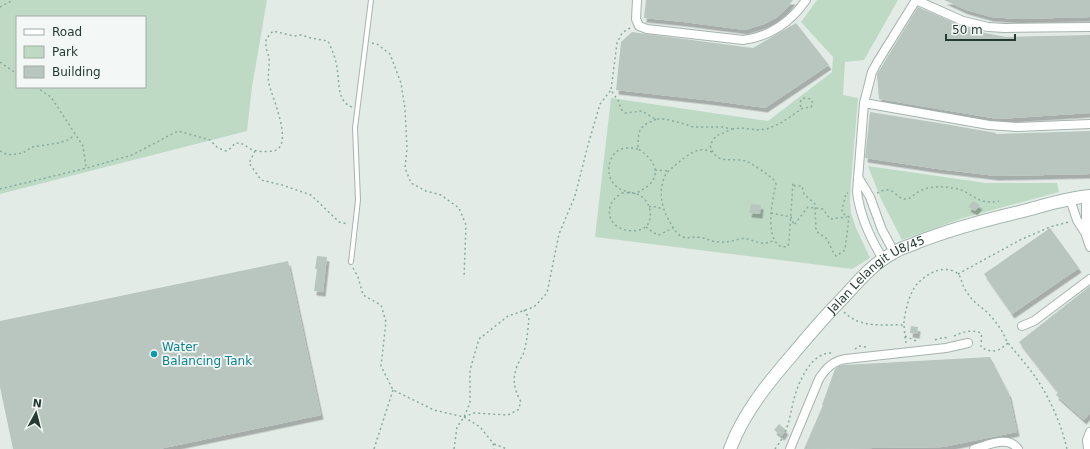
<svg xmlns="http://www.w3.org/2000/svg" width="1090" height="449" font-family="'DejaVu Sans',sans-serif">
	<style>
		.green { fill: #bedac5; fill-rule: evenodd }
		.building { fill: #b9c6c0; filter: url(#shadow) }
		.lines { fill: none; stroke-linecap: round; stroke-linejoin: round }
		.lane-casing { stroke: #a6b3ae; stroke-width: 6 }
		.street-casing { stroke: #a6b3ae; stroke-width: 10 }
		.secondary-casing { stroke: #a3b6af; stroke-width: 14 }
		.path { stroke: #87ac9f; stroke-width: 1.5; stroke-dasharray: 2 3; stroke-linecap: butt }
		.lane { stroke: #fff; stroke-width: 4 }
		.street { stroke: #fff; stroke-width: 8 }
		.secondary { stroke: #fff; stroke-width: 12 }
		.culture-dot { fill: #0f9aa8; stroke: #f3f8f6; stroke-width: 1.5 }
		.labels { text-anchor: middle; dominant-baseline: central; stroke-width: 3.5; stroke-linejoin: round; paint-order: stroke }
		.street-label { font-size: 12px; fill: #253b34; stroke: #f3f8f6 }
		.culture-label { font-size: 12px; fill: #0d838f; stroke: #f3f8f6; text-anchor: start }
	</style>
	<defs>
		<filter id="shadow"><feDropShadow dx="2.5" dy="4.5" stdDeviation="0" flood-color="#0004"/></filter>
	</defs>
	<rect width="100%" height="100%" fill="#e3ebe7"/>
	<!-- green -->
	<path class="green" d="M0 0H267L252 87 247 131 0 194ZM17 17H145V87H17Z
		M817 0H898L864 60 845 62 843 95 858 98 851 181 850 200 851 213 856 228 870 258 852 269 595 237 611 98 768 121 832 72 833 57 801 22Z
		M868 166 986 183H1057L1059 192 963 218 902 240 881 199Z"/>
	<!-- building -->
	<path class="building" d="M646 0H793L787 8 776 18 764 24 745 30 684 22 644 18Z
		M944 0H1090V17L1019 19 991 17 966 10Z
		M918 7 962 26 985 33 1006 37 1090 35V113L998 119 879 99 877 74Z
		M796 23 829 65 765 108 714 101 616 90 621 42 632 32 646 34 753 48Z
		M870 112 945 124 996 133V134L1090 131V174L996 176 938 169 865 158Z
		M973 201 980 205 975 211 968 207Z
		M751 204 761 205 760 214 749 213Z
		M1050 228 1079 268 1012 314 984 274Z
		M317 256 327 257 323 292 314 291 317 269H315Z
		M288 261 321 415 159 449H13L0 387V321Z
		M1090 286V413L1084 420 1056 395 1058 392 1019 342Z
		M911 326 918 327 917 334 910 333Z
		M990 357 1009 394 1017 432 943 447 804 449 823 405H822L835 369 839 366 843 365Z
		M779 424 786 430 782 436 774 430Z"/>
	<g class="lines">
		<!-- lane casing -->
		<g class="lane-casing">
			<path id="lane" d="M351 262 358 200 355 128 371 0"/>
		</g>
		<!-- street casing -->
		<g class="street-casing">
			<path id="street" d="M637 0 636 19 639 26 647 29 743 40C769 37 791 22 806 0
				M916 0 963 21 988 27 1005 28 1090 27
				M864 103 989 125 1017 127 1090 124
				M858 177 870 197 882 230 894 252
				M1086 196V235L1090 247
				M1070 199 1077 220 1086 234
				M883 259C870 238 860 216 857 192L864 103 872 72 878 61 916 0
				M1022 326 1034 321 1090 279
				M790 449 819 379C826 368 833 361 846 359L946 348 968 343
				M974 449C988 445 1008 435 1018 449
				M1088 449 1087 440 1090 432"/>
		</g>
		<!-- secondary casing -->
		<g class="secondary-casing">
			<g id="secondary">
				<path id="s1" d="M730 449C744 412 768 383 793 354 809 335 824 317 841 300 857 283 872 264 893 253 900 248 910 246 918 242 951 229 985 220 1019 212 1043 206 1066 198 1090 196"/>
			</g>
		</g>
		<!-- path -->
		<path class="path" d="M0 7 13 0
			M630 28 622 33 617 43 611 90 619 102 621 109 625 113 642 111 655 119H665L685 124 693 127H722L732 129 716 136 710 145C716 166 730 157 746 161 750 162 770 176 773 179 774 180 775 182 776 184 774 193 772 203 771 213 770 223 771 252 788 246L789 242 793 183 795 186H802L804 194 815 204 816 231 827 239 833 252 836 256 845 250 849 217 842 213C842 206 845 200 846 193H848
			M372 43 377 44 390 54 401 83 405 109 407 149 405 168 411 183 426 191 441 195 459 208 466 225 464 278
			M0 62 17 74
			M36 87 51 97 83 146 86 167
			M732 129 741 128 757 130 767 129 781 123 803 108 811 107 813 104 811 99 804 98 801 100 800 104 801 108H803
			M638 149C632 148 625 147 619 150 607 157 605 177 616 186 621 191 629 192 636 194 640 190 645 189 649 185 663 171 651 157 638 149 638 131 638 126 657 119
			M0 151 8 155 23 153 32 147 58 143 68 140 75 135
			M255 151 249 163 261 180 282 185 311 195 339 222 348 224
			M712 152C700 147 694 151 684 158 678 163 671 168 666 174 657 190 662 210 671 224 674 229 677 235 683 237 687 239 690 237 695 237 697 237 701 238 704 238 707 239 709 240 712 241 722 243 730 242 739 239 753 236 758 249 774 240
			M655 170 669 171
			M0 189 87 168 132 155 178 131 210 140 218 148 226 151 231 148 235 143C242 143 243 144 249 148 255 152 266 152 273 151 295 147 272 97 269 84 267 75 270 66 269 57 268 54 267 51 266 48 266 45 266 42 266 39L273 31 294 36 301 35 311 38 328 41C332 50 336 59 337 68 340 82 336 101 352 107
			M622 193C626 193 633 192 637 194 648 198 653 212 649 222 643 238 604 232 610 207 612 200 616 197 622 193Z
			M877 193C880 192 885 189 888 190 896 191 898 200 907 199 912 198 915 193 920 191 930 186 942 186 953 188 971 190 976 206 999 201
			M649 207 652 206 663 209
			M771 213 791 217 794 225 808 207 823 209 830 219 847 217
			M646 227 654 233 659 235 673 228
			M353 268 358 277 363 295 381 305 386 322 381 366 393 390 434 410 464 417 480 427 493 443 494 449
			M958 274 1020 240 1050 227 1069 222
			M844 312C861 329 882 324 904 325
			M905 336 918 342
			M954 336C963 332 971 329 981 333 982 336 981 343 981 347 993 354 999 351 1008 343
			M935 340C940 338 944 337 949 338
			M906 343C905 337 904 329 904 322 905 311 910 291 918 283 927 274 940 266 953 271 961 274 960 278 963 285 964 289 968 294 971 298 976 304 983 308 989 314 994 320 999 326 1003 333 1005 337 1006 341 1009 344 1017 354 1026 364 1034 375 1049 396 1061 423 1067 449
			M855 349 859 346 866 347
			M464 417 474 413 508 415 518 410 521 402C514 389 512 380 517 366 519 361 522 357 524 352 527 341 528 329 529 318L524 310
			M494 444 507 449
			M374 449 393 390
			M454 449 457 427 464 417 470 403V370L479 339 508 316 534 307 547 293 559 234 575 196 588 145 600 104 611 90
			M775 449C780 442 785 435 787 427 790 419 791 411 793 403 797 385 810 352 832 353"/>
		<!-- lane -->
		<use href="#lane" class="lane"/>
		<!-- street -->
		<use href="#street" class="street"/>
		<!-- secondary -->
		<use href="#secondary" class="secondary"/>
	</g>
	<!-- markers -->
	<circle class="culture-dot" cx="154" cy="354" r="4"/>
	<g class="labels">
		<!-- street labels -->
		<g class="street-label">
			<text stroke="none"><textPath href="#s1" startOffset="231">Jalan Lelangit U8/45</textPath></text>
		</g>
		<!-- culture labels -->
		<g class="culture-label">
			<text x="162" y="347">Water<tspan x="162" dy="14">Balancing Tank</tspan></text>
		</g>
	</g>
	<!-- legend -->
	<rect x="16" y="16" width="130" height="72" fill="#f3f8f6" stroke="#a1aca8"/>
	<rect x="24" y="29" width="20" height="6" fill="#ffffff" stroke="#a1aca8"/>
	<text x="52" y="36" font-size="12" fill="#253b34">Road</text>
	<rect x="24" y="46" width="20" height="12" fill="#bedac5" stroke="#a1aca8"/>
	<text x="52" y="56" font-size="12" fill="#253b34">Park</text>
	<rect x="24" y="66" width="20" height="12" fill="#b9c6c0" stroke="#a1aca8"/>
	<text x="52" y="76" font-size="12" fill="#253b34">Building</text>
	<!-- north arrow -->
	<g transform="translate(36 413) rotate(7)" stroke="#f3f8f6" stroke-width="3" paint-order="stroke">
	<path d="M0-3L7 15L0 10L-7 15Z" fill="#253b34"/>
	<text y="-6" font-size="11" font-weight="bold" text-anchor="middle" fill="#253b34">N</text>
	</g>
	<!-- scale -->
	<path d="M946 34v6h69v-6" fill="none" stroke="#253b34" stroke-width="2"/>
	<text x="952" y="34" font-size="12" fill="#253b34" stroke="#f3f8f6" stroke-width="3" paint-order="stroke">50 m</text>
</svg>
